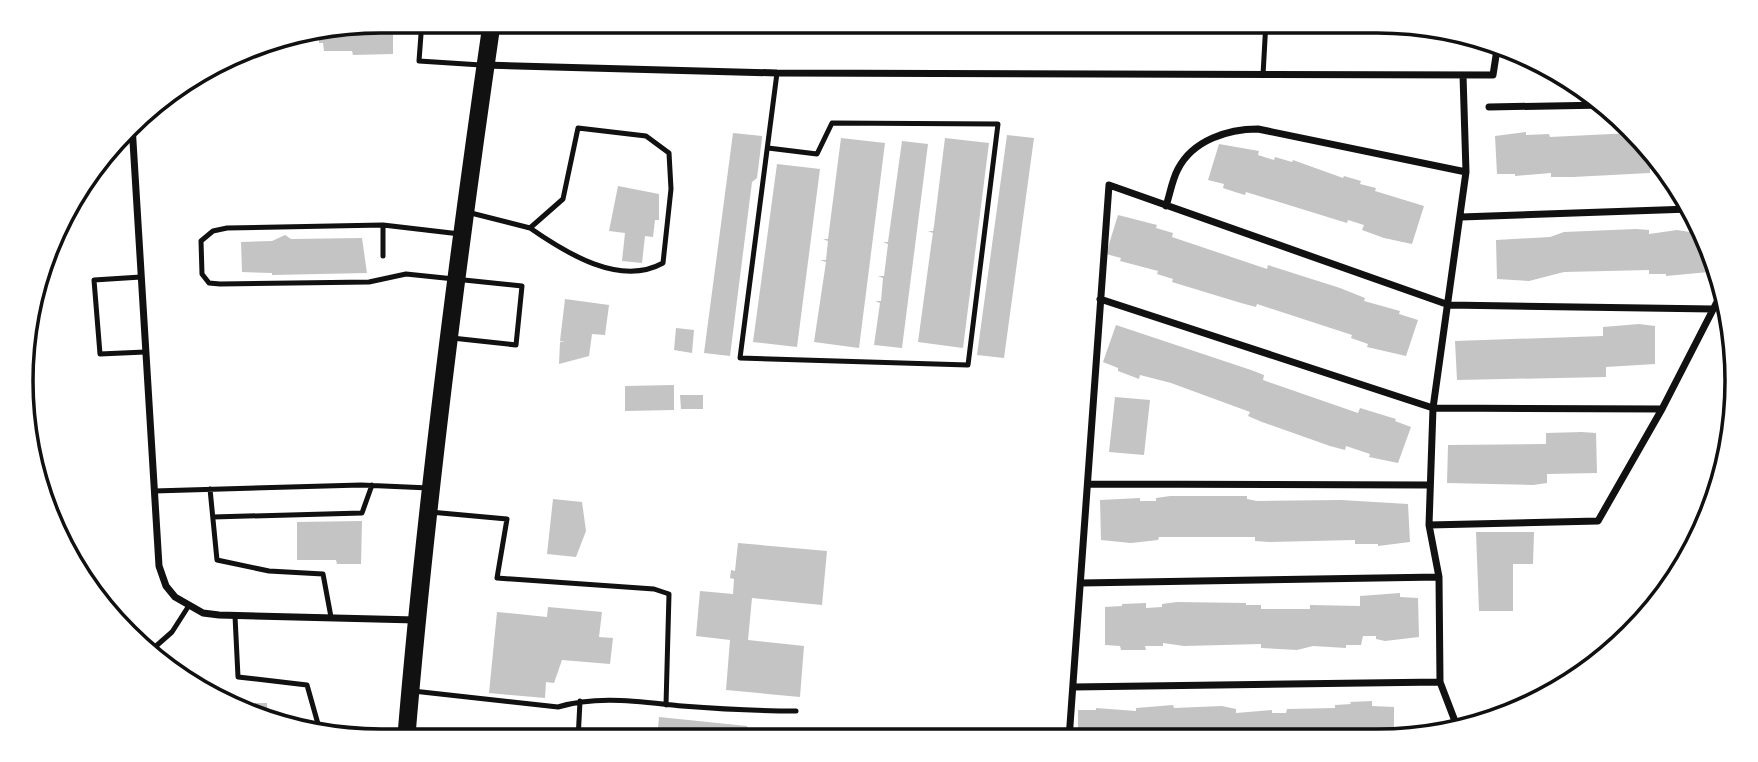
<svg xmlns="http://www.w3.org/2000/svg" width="1758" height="762" font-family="Mulish,sans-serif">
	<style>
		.building { fill: #c4c4c4 }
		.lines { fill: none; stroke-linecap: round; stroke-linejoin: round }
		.service { stroke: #111; stroke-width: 5 }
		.minor { stroke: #111; stroke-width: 7 }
		.primary { stroke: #111; stroke-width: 18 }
		.rim { fill: none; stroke: #111; stroke-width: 3.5 }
	</style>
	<rect width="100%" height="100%" fill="#fff"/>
	<!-- building -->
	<path class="building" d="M381 21H393V54L353 55 352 51H324L323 43H319V34H312Z
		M1526 132V135L1549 134 1550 137 1632 133 1659 169H1650V173L1573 177H1551V173L1515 176V174H1497L1495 136Z
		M733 133 762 136V138L757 178 752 182 730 356 704 353Z
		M1007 135 1034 138 1004 358 977 355Z
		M841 138 885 143 859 348 814 342 826 262 820 260H826L828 241 823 239H828Z
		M945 138 989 143 963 348 918 342 932 239 933 233 928 231H933L934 226Z
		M902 141 928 144 902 348 874 345 880 303 875 301H881L883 278 878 276H884L888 244 883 242H888Z
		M1219 144 1259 151 1258 155 1274 160 1275 157 1292 162 1293 160 1343 178 1344 176 1361 181 1360 184 1376 188 1375 191 1424 206 1412 244 1384 238 1362 230 1364 225 1348 220 1347 223 1246 192 1245 195 1235 192 1223 188 1224 184 1208 180Z
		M777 164 820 169 797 347 753 342Z
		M618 186 659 194V220H655L653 237 645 236 642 263 622 261 625 233 609 231Z
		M1118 215 1157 225 1156 228 1173 233 1172 237 1267 269 1268 265 1340 288 1365 298 1364 301 1400 311 1399 314 1418 320 1406 356 1367 347 1368 344 1351 338 1352 335 1257 304 1256 307 1241 303 1172 282 1173 279 1157 274 1158 271 1120 261 1121 258 1106 254Z
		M1636 229 1649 230V234L1677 230 1703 234 1709 272 1666 276V274H1649V270L1564 272 1529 281 1497 279 1496 240 1550 237 1564 232Z
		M285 235 291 239 362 238 367 273 272 275V273L242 272 241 242 272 241Z
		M565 299 609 305 605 335 592 334 589 356 559 364 560 342H565L560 341Z
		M1639 324 1655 326V364L1606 367V377L1457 380 1455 341 1603 336V327Z
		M1116 325 1251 370 1264 375 1263 380 1358 413 1360 408 1396 419 1395 421 1411 427 1398 463 1369 457 1370 454 1346 446 1345 450 1330 446 1262 422 1248 416 1250 412 1171 383 1140 375 1139 379 1118 371V368L1103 362Z
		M676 328 694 330 692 353 674 350Z
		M674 385V410L625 411V386Z
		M680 395H703V409H681Z
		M1115 397 1150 400 1144 455 1109 452Z
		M1582 432 1596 433 1597 473 1547 474V483L1533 485 1447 483 1448 445 1546 444V433Z
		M1170 496H1247V499L1257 501 1341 500 1408 504 1410 542 1378 546V544H1355V540L1269 542 1255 541V537H1159L1158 540 1131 543 1101 540 1100 500 1140 498V501H1156V498Z
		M553 499 582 502 586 531 576 557 547 554Z
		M362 521 361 564H337L336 560H297V522Z
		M1476 532H1534L1533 564H1513V611H1479Z
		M738 543 827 551 822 605 752 598 748 640 804 646 800 697 726 690 730 640 696 636 700 591 733 594 734 579 730 578 731 570 735 571Z
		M1400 593V597L1418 598 1419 637 1385 641 1376 639V636H1363L1361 645H1346V648L1313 646 1297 650 1261 648V644L1184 646 1163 643V646H1145L1146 650H1121L1120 646 1105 645V607L1122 606V604L1146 603V608L1162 607V604L1177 602 1246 603V605H1261V609H1310V605L1360 606V596Z
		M548 607 602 612 599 637 613 638 610 664 562 660 554 683 546 682 545 698 489 693 497 612 547 617Z
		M1372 701V706L1394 707V738L1078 739V710H1096V708L1136 711V708L1173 705 1174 708 1222 706 1236 709V713L1272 710V713H1286L1287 709 1335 708V705L1351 704 1350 702Z
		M233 703H267L268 722H265Z
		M659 717 747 726 749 735H745V740H657Z"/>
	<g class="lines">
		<!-- service -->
		<path class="service" d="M422 21 419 61 481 65
			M1263 75 1266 21
			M768 148 817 154 832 123 998 124 968 365 740 358 777 73
			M467 212 530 228 563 199 578 128 646 136 669 153 671 189 663 263C620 287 566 253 530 228
			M383 225V256
			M141 277 94 280 100 354 145 352
			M452 338 516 345 522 286 406 274 369 282 220 284 209 283 202 274 201 241 213 231 227 228 383 225 460 234
			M210 489 217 560 269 571 323 574 331 617
			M154 491 361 485 429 488
			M430 512 507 519 497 578 654 589 669 594 666 705
			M213 517 362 513 372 485
			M235 616 238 677 307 685 320 731
			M147 654 172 632 188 607
			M413 691 558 707C598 695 640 702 682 706 720 709 758 711 796 711
			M578 740 580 701"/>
		<!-- minor -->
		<path class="minor" d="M485 65 777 73 1493 75 1498 43
			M1489 107 1606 105
			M132 125 159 566 166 586 175 597 203 613 219 615 416 620
			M1166 206C1170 194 1172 180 1178 169 1193 140 1228 129 1258 129L1466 172
			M1461 217 1690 209
			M1100 299 1433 408 1662 409
			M1088 484 1429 485
			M1429 525 1598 521 1662 409 1720 296
			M1081 583 1439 577
			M1073 687 1440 682
			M1458 729 1440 682 1439 577 1429 525 1433 408 1466 172 1463 75
			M1069 739 1109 185 1449 305 1713 309"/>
		<!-- primary -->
		<path class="primary" d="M406 741C426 500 457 261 492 21"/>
	</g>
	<!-- crop -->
	<path d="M0 0H1758V762H0ZM381 33H1377A348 348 0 0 1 1725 381V381A348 348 0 0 1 1377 729H381A348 348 0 0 1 33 381V381A348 348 0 0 1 381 33Z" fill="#fff" fill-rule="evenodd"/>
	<path class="rim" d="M381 33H1377A348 348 0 0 1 1725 381V381A348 348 0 0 1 1377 729H381A348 348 0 0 1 33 381V381A348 348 0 0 1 381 33Z"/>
</svg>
